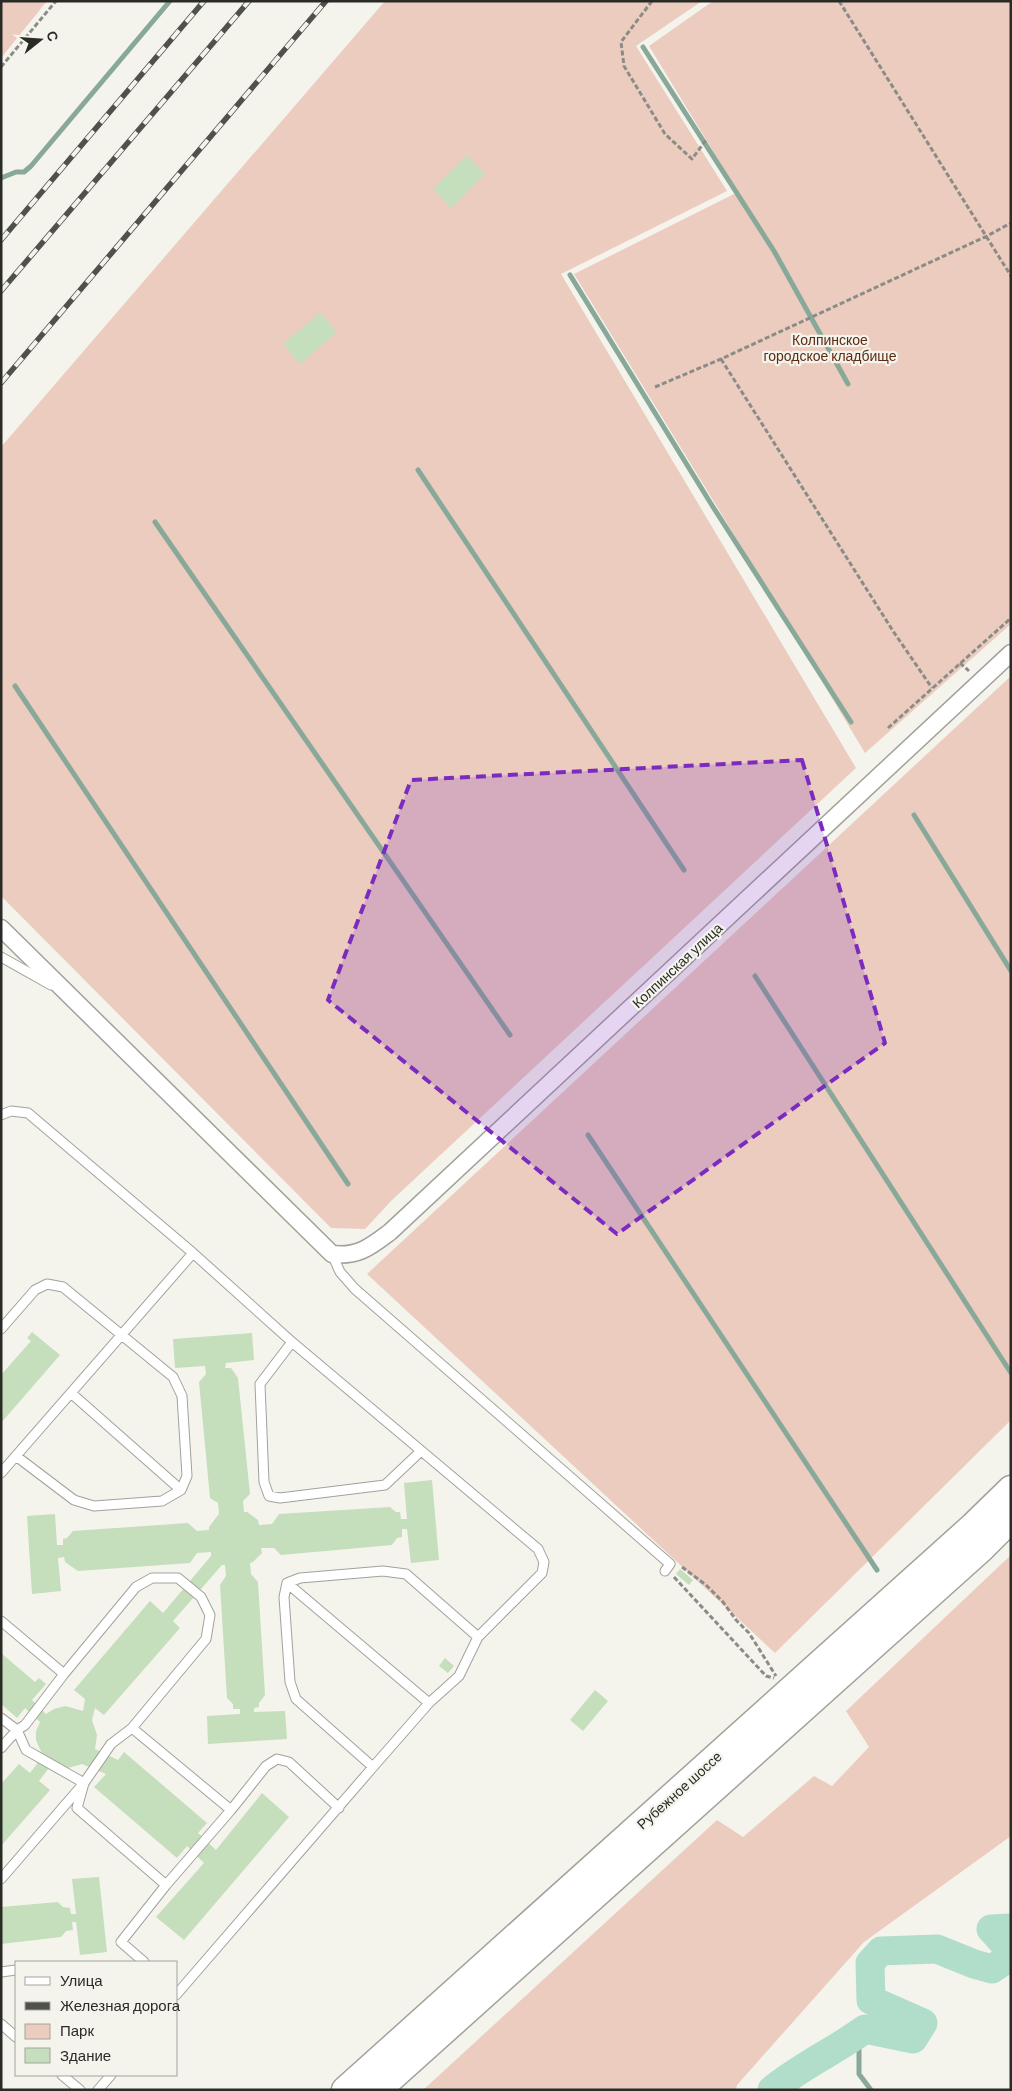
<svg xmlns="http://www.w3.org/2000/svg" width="1012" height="2091" font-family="Barlow,sans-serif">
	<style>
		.green { fill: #ebccbf }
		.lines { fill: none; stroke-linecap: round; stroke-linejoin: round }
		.stream { stroke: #88a899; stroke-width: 5 }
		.river { stroke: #b1deca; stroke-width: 29 }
		.building { fill: #c5debb }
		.service-casing { stroke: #a2a19c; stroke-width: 11 }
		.minor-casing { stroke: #a2a19c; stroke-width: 19 }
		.primary-casing { stroke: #a2a19c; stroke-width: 29 }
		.path { stroke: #8c8c87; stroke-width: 3; stroke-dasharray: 5 2.5; stroke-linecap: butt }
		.service { stroke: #fff; stroke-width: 9 }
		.minor { stroke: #fff; stroke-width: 16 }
		.primary { stroke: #fff; stroke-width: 26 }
		.rail-casing { stroke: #50504d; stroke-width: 5.5 }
		.rail { stroke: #f4f4ed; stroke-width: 4; stroke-dasharray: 11; stroke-linecap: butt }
		.marked { fill: #7b2cbf; fill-opacity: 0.2; stroke: #7b2cbf; stroke-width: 4; stroke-dasharray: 10 6; stroke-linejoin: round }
		.labels { text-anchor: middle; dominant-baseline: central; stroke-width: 4.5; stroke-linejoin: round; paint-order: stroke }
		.park-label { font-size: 14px; fill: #5e2a12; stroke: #f4f4ed }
		.street-label { font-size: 14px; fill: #2a2a27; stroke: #f4f4ed }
	</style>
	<rect width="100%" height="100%" fill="#f4f4ed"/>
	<!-- green -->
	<path class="green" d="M1 1H47L1 58Z
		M385 1H702L636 46 727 191 561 274 856 768 392 1200 365 1229 331 1228 1 896V447Z
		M713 1H1011V624L865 753 713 500 574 274 738 192 649 46Z
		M1011 676V1420L775 1653 367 1274Z
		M1011 1555V1836L864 1942 737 2085 736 2090H423L717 1820 743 1837 814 1776 832 1786 869 1747 846 1711Z"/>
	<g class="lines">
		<!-- stream -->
		<path class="stream" d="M643 47 774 251 848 384
			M1 178 16 172H24L31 166 170 1
			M570 275 713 507 851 722
			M418 470 684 870
			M155 522 510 1035
			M15 686 348 1184
			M914 815 1011 971
			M755 976 1011 1373
			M588 1135 877 1570
			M865 2029 859 2041V2074L871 2090"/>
		<!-- river -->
		<path class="river" d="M1011 1928 991 1929 1011 1951
			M772 2090C801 2066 835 2051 865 2029L913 2039 923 2023 871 2000 870 1963 881 1951 937 1949 974 1964 992 1969 1011 1956"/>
	</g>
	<!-- building -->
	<path class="building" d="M467 155 485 174 451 208 433 189Z
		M320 313 337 332 300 364 283 344Z
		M32 1332 60 1355 1 1423V1375L31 1341 27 1338Z
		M252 1333 254 1360 226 1363 225 1368H231L238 1378 250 1494 243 1501 244 1512H247L258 1520 259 1525 272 1524 279 1514 390 1507 396 1512H400L401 1519H407L404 1483 432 1480 439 1560 411 1563 407 1529H402V1537L397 1538 392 1545 281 1555 274 1548H261L262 1553 253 1562 250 1563 251 1574 258 1582 265 1695 259 1703V1707L254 1708V1712L285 1711 287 1739 208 1744 207 1716 240 1714V1709H233V1704L227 1698 220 1585 226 1576 225 1565H222L173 1621 180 1628 104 1715 95 1708 92 1720 97 1735 95 1749 118 1760 124 1752 207 1823 198 1833 216 1850 262 1793 289 1817 184 1940 156 1917 204 1863 187 1846 177 1858 94 1787 106 1774 82 1764 68 1768 52 1764 39 1781 50 1790 1 1846V1784L19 1764 30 1773 43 1756 36 1740V1731L40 1722 25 1708 17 1718 1 1704V1653L35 1682 39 1678 46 1684 32 1700 46 1714 54 1709 65 1706 83 1711 85 1699 74 1690 150 1601 163 1613 211 1556V1552L197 1553 190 1563 78 1571 65 1562 64 1557 58 1558 61 1591 32 1594 27 1516 55 1514 57 1545H63V1539L67 1538 73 1531 188 1523 197 1531 209 1530V1527L219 1514 218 1503 210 1498 199 1382 206 1374 205 1366 175 1368 173 1339Z
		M680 1569 693 1580 689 1585 676 1574Z
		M445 1658 454 1666 448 1673 439 1666Z
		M595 1690 608 1701 583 1731 570 1720Z
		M99 1877 107 1952 80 1955 76 1922H72L73 1930 66 1931 61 1937 1 1944V1907L58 1902 63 1907 70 1908 71 1914H76L72 1879Z"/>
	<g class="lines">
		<!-- service casing -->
		<g class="service-casing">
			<path id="service" d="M1 957 51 985
				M1 1115 11 1111 28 1113 193 1253 292 1342 538 1549 544 1562 542 1573 478 1637 459 1676 429 1703 373 1767 176 1995
				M332 1254 340 1272 355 1289 670 1564 665 1571
				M1 1329 35 1290 47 1284 63 1287 173 1377 182 1396 187 1476 181 1490 162 1501 94 1506 74 1500 16 1456
				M292 1342 260 1384 264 1482 269 1496 280 1498 385 1485 421 1451
				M71 1393 181 1490
				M1 1473 193 1253
				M287 1583 429 1703
				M1 1621 64 1674
				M1 1718 17 1730 26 1750 84 1783 77 1808 166 1885 231 1810 266 1766 277 1759 289 1762 339 1808
				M132 1728 231 1810
				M1 1748 17 1730 25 1725 64 1674 136 1587 152 1578H178L201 1597 210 1615 206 1639 132 1728 111 1744 84 1783 1 1879
				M373 1767 296 1699 290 1682 284 1597 287 1583 300 1578 383 1571 406 1574 478 1637
				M144 1962 121 1942 166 1885
				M1 1972 16 1970
				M1 2024 16 2037
				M62 2075 80 2090
				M98 2090 111 2075"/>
		</g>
		<!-- minor casing -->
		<g class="minor-casing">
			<path id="minor" d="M1 928 332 1254C358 1257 370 1247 390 1232L1011 653"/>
		</g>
		<!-- primary casing -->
		<g class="primary-casing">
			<path id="primary" d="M345 2090 973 1526 1011 1489
				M378 2090 981 1549 1011 1519"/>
		</g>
		<!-- path -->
		<path class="path" d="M652 1 621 42 624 66 665 134 692 159 706 140
			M839 1 1011 276
			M1 67 56 1
			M721 359 893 631 932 688
			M655 387 721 359 987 236 1011 223
			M960 663 969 671
			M888 728 1011 618
			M682 1567 706 1585 723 1602 736 1620 749 1633 776 1676
			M674 1577 766 1676 774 1678"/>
		<!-- service -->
		<use href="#service" class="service"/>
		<!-- minor -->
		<use href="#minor" class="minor"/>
		<!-- primary -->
		<use href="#primary" class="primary"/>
		<!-- rail casing -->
		<g class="rail-casing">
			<path id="rail" d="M1 240 204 1
				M1 291 249 1
				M1 383 326 1"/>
		</g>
		<!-- rail -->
		<use href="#rail" class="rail"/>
	</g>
	<!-- marked area -->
	<path class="marked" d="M802 760 885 1043 617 1234 328 1000 411 780Z"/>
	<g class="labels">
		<!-- park labels -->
		<g class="park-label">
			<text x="830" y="339">Колпинское<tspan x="830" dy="16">городское кладбище</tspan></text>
		</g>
		<!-- street labels -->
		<g class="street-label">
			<text transform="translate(677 965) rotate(-43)">Колпинская улица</text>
			<text transform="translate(679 1790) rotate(-42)">Рубежное шоссе</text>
		</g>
	</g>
	<!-- border -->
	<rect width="1012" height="2091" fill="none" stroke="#2a2a27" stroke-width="5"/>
	<!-- legend -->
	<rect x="15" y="1961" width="162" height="115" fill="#f4f4ed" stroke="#a3a39e"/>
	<rect x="25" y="1977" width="25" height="8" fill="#ffffff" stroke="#a3a39e"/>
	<text x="60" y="1986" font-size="15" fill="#2a2a27">Улица</text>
	<rect x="25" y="2002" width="25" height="8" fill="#50504d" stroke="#a3a39e"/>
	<text x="60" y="2011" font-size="15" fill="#2a2a27">Железная дорога</text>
	<rect x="25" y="2024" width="25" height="15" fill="#ebccbf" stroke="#a3a39e"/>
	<text x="60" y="2036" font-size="15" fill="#2a2a27">Парк</text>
	<rect x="25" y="2048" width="25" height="15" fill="#c5debb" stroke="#a3a39e"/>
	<text x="60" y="2061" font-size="15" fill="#2a2a27">Здание</text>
	<!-- north arrow -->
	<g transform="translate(40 40) rotate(73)" stroke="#f4f4ed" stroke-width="4" paint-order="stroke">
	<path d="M0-4L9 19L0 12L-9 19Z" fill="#2a2a27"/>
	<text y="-8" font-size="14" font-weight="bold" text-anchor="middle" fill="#2a2a27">С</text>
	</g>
</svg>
